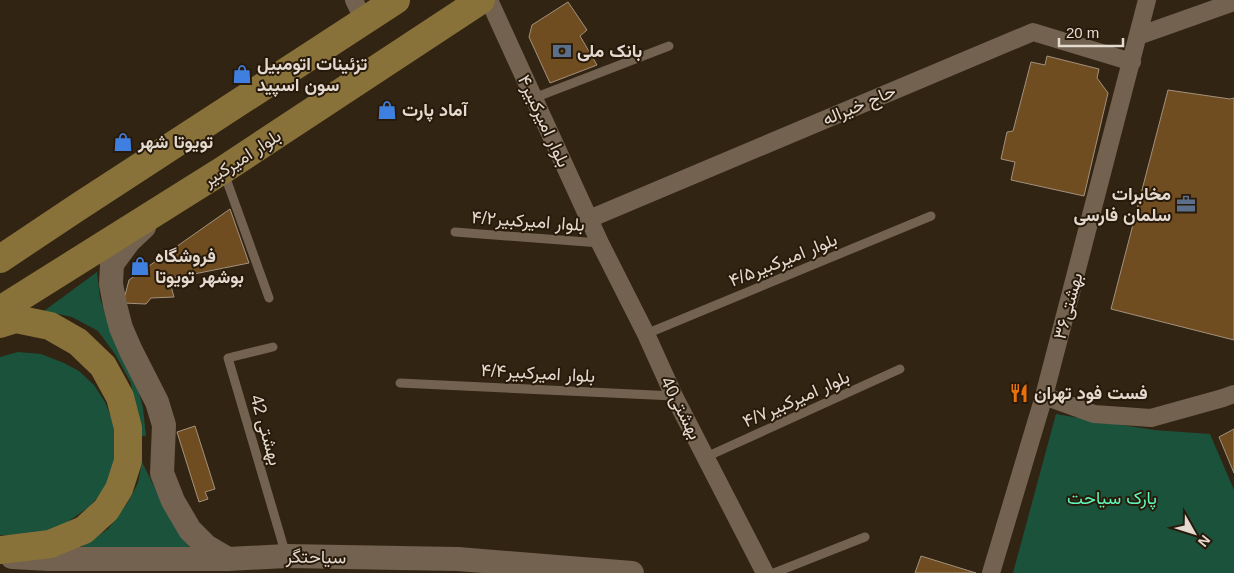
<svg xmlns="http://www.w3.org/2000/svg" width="1234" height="573" font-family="Arial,Vazirmatn,sans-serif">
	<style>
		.green { fill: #1b523c }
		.building { fill: #704d20; stroke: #a3917e }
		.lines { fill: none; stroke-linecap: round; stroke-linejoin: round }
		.service { stroke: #72624f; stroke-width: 9 }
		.minor { stroke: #72624f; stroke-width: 18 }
		.secondary { stroke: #72624f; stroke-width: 24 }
		.primary { stroke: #89723a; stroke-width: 28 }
		.labels { text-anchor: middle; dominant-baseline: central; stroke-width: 4; stroke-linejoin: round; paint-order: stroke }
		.poi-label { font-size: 18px; font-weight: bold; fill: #e4dad0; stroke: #281a0a; text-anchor: start }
		.street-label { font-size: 18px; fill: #e4dad0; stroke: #281a0a }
		.park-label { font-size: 18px; fill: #5ff8ba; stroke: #281a0a }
	</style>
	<rect width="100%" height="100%" fill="#322413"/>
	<!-- green -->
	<path class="green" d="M97 272 100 298 108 323 136 381 143 408 146 436H138L135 409 131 383 115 354 98 331 72 317 44 311Z
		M18 352 41 354 64 363 79 371 94 385 105 402 113 422 116 439V468L103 491 89 507 63 525 41 535H0V357Z
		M1056 414 1091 420 1154 430 1210 434 1234 490V573H1013Z
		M142 462 162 502 189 547 78 549 108 529 119 515 128 502 138 483Z"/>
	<!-- building -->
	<path class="building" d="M568 2 587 30 580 36 597 65 550 83 529 37 532 25Z
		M1047 56 1099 69 1097 78 1108 93 1084 196 1011 180 1015 162 1001 159 1007 132 1013 131 1031 62 1045 65Z
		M1168 90 1230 99 1234 98V340L1111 309Z
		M230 209 249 263 169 279 174 297 151 298 146 304 123 303 129 280Z
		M195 426 215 489 205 492 208 499 199 502 177 432Z
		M1234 429V473L1219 437Z
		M921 556 976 573H915Z"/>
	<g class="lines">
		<!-- service -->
		<path class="service" d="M534 98 669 46
			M224 173 269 298
			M455 232 600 243
			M646 334 931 216
			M273 347 228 358 286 555
			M400 383 674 396
			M706 457 900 369
			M774 573 865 537"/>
		<!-- minor -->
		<path class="minor" d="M354 0 364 21
			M489 0 600 243 646 334 674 396 765 573
			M1138 36 1234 2
			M589 219 1033 32 1132 62
			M1044 396 1094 414 1151 418 1223 398 1234 394
			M991 573 1044 396 1147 0"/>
		<!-- secondary -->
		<path class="secondary" d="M144 227 129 241 112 264 111 284 115 305 121 328 131 351 157 402 164 425 162 473 173 501 190 530 206 546 228 559
			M12 557 49 559H228L286 556 458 559 632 573"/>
		<!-- primary -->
		<path class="primary" d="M0 259 78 207 396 0
			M0 310 223 170 481 0
			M0 324 16 319 50 326 78 342 103 366 120 397 128 428V461L119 489 106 510 84 530 50 544 0 550"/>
	</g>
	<!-- icons -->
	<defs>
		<g id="bank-bare" transform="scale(1.5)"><path d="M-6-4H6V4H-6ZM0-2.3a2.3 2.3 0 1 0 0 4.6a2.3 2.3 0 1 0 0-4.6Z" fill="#5c6f8a" stroke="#281a0a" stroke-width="2.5" paint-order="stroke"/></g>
		<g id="shop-bare" transform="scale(1.5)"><path d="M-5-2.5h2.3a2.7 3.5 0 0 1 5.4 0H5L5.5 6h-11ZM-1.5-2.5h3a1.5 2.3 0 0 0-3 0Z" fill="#3f7fe0" stroke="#281a0a" stroke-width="2.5" paint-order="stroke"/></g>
		<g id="office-bare" transform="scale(1.5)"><path d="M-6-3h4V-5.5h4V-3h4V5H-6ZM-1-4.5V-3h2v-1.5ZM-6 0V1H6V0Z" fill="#5c6f8a" stroke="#281a0a" stroke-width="2.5" paint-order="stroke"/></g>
		<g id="restaurant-bare" transform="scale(1.5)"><path d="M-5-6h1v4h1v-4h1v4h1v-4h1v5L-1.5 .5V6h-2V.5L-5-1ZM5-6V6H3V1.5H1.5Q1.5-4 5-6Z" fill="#e8710a" stroke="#281a0a" stroke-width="2.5" paint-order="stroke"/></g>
	</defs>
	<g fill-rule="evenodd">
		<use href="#bank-bare" x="562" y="51"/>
		<use href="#shop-bare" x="242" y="74"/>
		<use href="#shop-bare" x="387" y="110"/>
		<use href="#shop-bare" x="123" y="142"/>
		<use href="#office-bare" x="1186" y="204"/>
		<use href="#shop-bare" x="140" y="266"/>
		<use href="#restaurant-bare" x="1019" y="393"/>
	</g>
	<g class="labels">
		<!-- poi labels -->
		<g class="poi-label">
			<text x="577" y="51">بانک ملی</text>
			<text x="257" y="64">تزئینات اتومبیل<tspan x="257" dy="21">سون اسپید</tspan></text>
			<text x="402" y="110">آماد پارت</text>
			<text x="138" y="142">تویوتا شهر</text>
			<text x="1171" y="194" text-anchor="end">مخابرات<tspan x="1171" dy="21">سلمان فارسی</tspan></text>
			<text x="155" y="256">فروشگاه<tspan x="155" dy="21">بوشهر تویوتا</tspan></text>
			<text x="1034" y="393">فست فود تهران</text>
		</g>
		<!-- street labels -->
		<g class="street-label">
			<text transform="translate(859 105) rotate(-23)">حاج خیراله</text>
			<text transform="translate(544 121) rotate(65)">۴بلوار امیرکبیر</text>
			<text transform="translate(242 158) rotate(-33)">بلوار امیرکبیر</text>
			<text transform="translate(528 221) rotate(4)">بلوار امیرکبیر۴/۲</text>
			<text transform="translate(783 260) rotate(-22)">بلوار امیرکبیر۴/۵</text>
			<text transform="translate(1068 306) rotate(-75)">بهشتی۳۶</text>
			<text transform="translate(538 373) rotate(3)">بلوار امیرکبیر۴/۴</text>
			<text transform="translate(796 399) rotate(-24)">بلوار امیرکبیر۴/۷</text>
			<text transform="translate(681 408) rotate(63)">40بهشتی</text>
			<text transform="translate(266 430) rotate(74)">42 بهشتی</text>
			<text transform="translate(316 557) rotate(1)">سیاحتگر</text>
		</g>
		<!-- park labels -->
		<g class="park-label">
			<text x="1112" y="498">پارک سیاحت</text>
		</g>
	</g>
	<!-- north arrow -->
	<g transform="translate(1194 533) rotate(129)" stroke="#281a0a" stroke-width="4" paint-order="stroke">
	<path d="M0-4L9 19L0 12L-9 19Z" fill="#e4dad0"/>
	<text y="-8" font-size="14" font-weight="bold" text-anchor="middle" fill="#e4dad0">N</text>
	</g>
	<!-- scale -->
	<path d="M1059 38v8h64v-8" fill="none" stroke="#e4dad0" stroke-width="2.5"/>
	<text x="1066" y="38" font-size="15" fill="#e4dad0" stroke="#281a0a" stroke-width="4" paint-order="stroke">20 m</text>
</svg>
